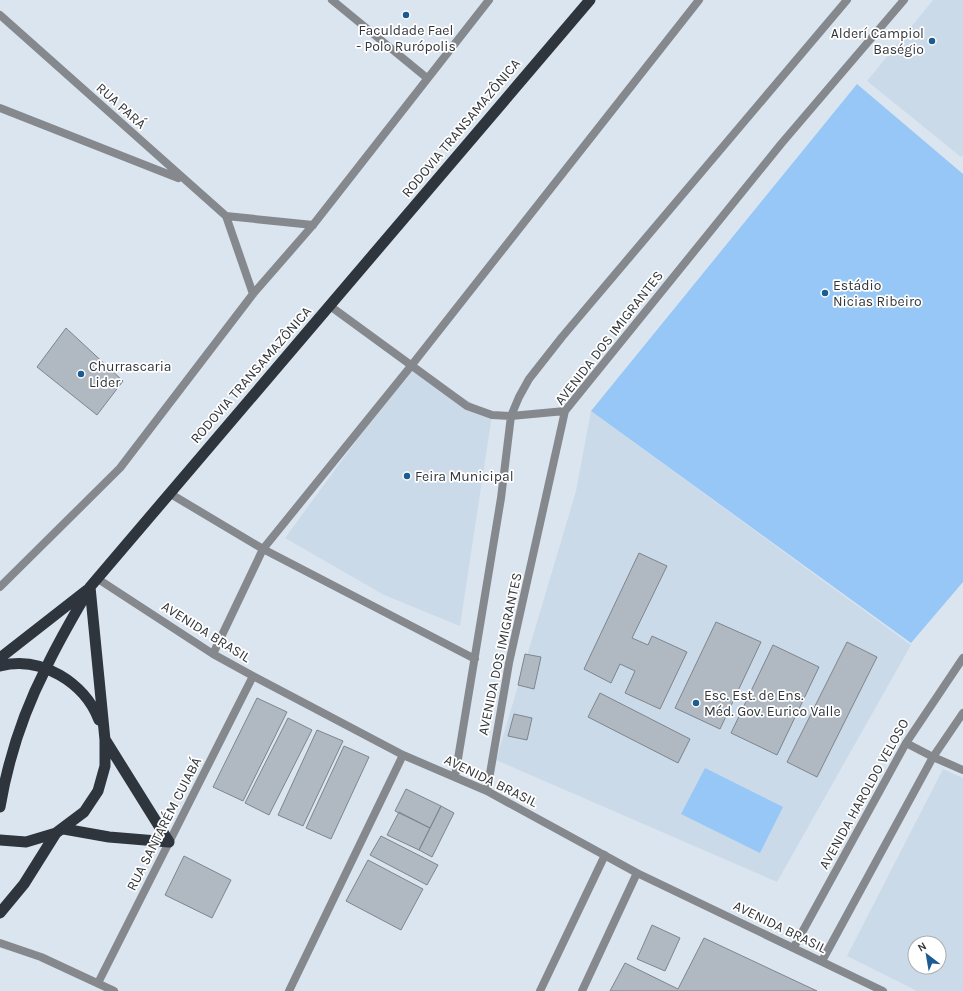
<svg xmlns="http://www.w3.org/2000/svg" width="963" height="991" font-family="Karla,sans-serif">
	<style>
		.built { fill: #cbdae9; fill-rule: evenodd }
		.green { fill: #96c7f7 }
		.building { fill: #b0b9c2; stroke: #7d858e }
		.lines { fill: none; stroke-linecap: round; stroke-linejoin: round }
		.minor { stroke: #85898d; stroke-width: 8 }
		.tertiary { stroke: #85898d; stroke-width: 8 }
		.trunk { stroke: #2e353c; stroke-width: 11 }
		.poi-dot { fill: #1c5c92; stroke: #fff; stroke-width: 1.5 }
		.labels { text-anchor: middle; dominant-baseline: central; stroke-width: 3.5; stroke-linejoin: round; paint-order: stroke }
		.poi-label { font-size: 14px; fill: #33373b; stroke: #fff; text-anchor: start }
		.street-label { font-size: 14px; fill: #33373b; stroke: #fff }
	</style>
	<rect width="100%" height="100%" fill="#dbe5ef"/>
	<!-- built -->
	<path class="built" d="M933 0H963V155L961 157 867 81Z
		M411 366 492 415 460 626 384 595 285 538Z
		M591 411 911 645 777 882 496 760 576 491Z
		M943 769 963 778V991H917L847 956ZM915 943H939V967H915Z"/>
	<!-- green -->
	<path class="green" d="M857 84 963 174V582L911 643 591 411Z
		M705 768 783 807 760 853 681 814Z"/>
	<!-- building -->
	<path class="building" d="M66 328 123 381 97 415 37 367Z
		M639 553 667 566 632 638 648 645 652 636 687 652 660 709 625 693 635 671 620 664 611 683 584 669Z
		M716 622 761 642 720 729 675 708Z
		M847 642 877 657 817 777 787 762Z
		M773 645 819 667 777 755 731 733Z
		M525 654 541 657 534 689 518 685Z
		M600 693 690 739 678 763 588 717Z
		M257 698 287 712 243 801 213 787Z
		M514 714 532 718 527 740 508 736Z
		M288 718 312 730 269 815 245 803Z
		M317 730 343 741 303 826 278 815Z
		M344 746 369 757 331 839 306 828Z
		M406 789 441 806 430 828 395 811Z
		M441 806 454 813 432 857 419 850Z
		M399 812 430 828 419 850 387 835Z
		M381 836 438 865 427 885 370 855Z
		M184 856 231 880 212 918 165 895Z
		M368 860 423 889 401 930 346 901Z
		M652 925 680 938 665 971 637 959Z
		M704 938 817 991H610L625 963 678 989Z"/>
	<g class="lines">
		<!-- minor -->
		<path class="minor" d="M332 0 427 78
			M0 15 226 216 253 294
			M0 108 178 178
			M226 216 313 225
			M330 306 467 406 492 415 511 416 565 411
			M169 493 263 549 475 659
			M98 579 213 654 253 676 403 755 487 791 637 873 883 991
			M0 587 120 468 253 294 313 225 489 0
			M213 654 263 549 411 366 699 0
			M906 743 933 757 963 770
			M455 777 501 498 511 416 519 397 529 379 562 337 847 0
			M487 791 509 663 565 411 781 144 904 0
			M794 947 906 743 963 658
			M822 961 933 757 963 713
			M98 983 253 676
			M289 991 403 755
			M540 991 605 855
			M582 991 637 873"/>
		<!-- tertiary -->
		<path class="tertiary" d="M0 943 41 957 114 991"/>
		<!-- trunk -->
		<path class="trunk" d="M0 658 87 590
			M0 666C41 655 85 683 99 720
			M106 741 169 842
			M0 807C8 760 24 711 46 668 59 640 75 614 90 587L590 0
			M64 829 109 837 169 842
			M0 840 26 842 56 833 84 812 98 791 105 766V740L90 587
			M0 913 24 884 56 833"/>
	</g>
	<!-- markers -->
	<g class="poi-dot">
		<circle cx="406" cy="15" r="4"/>
		<circle cx="932" cy="41" r="4"/>
		<circle cx="825" cy="293" r="4"/>
		<circle cx="81" cy="374" r="4"/>
		<circle cx="407" cy="476" r="4"/>
		<circle cx="696" cy="703" r="4"/>
	</g>
	<g class="labels">
		<!-- poi labels -->
		<g class="poi-label">
			<text x="406" y="30" text-anchor="middle">Faculdade Fael<tspan x="406" dy="16">- Polo Rurópolis</tspan></text>
			<text x="924" y="33" text-anchor="end">Alderí Campiol<tspan x="924" dy="16">Baségio</tspan></text>
			<text x="833" y="285">Estádio<tspan x="833" dy="16">Nicias Ribeiro</tspan></text>
			<text x="89" y="366">Churrascaria<tspan x="89" dy="16">Lider</tspan></text>
			<text x="415" y="476">Feira Municipal</text>
			<text x="704" y="695">Esc. Est. de Ens.<tspan x="704" dy="16">Méd. Gov. Eurico Valle</tspan></text>
		</g>
		<!-- street labels -->
		<g class="street-label">
			<text transform="translate(121 106) rotate(42)">RUA PARÁ</text>
			<text transform="translate(461 128) rotate(-50)">RODOVIA TRANSAMAZÔNICA</text>
			<text transform="translate(609 338) rotate(-52)">AVENIDA DOS IMIGRANTES</text>
			<text transform="translate(251 375) rotate(-49)">RODOVIA TRANSAMAZÔNICA</text>
			<text transform="translate(206 632) rotate(32)">AVENIDA BRASIL</text>
			<text transform="translate(500 654) rotate(-78)">AVENIDA DOS IMIGRANTES</text>
			<text transform="translate(491 781) rotate(26)">AVENIDA BRASIL</text>
			<text transform="translate(864 794) rotate(-61)">AVENIDA HAROLDO VELOSO</text>
			<text transform="translate(164 824) rotate(-63)">RUA SANTARÉM CUIABÁ</text>
			<text transform="translate(780 927) rotate(26)">AVENIDA BRASIL</text>
		</g>
	</g>
	<!-- north arrow -->
	<g transform="translate(927 955) rotate(329)"><circle r="19" fill="#ffffff" stroke="#adafb1"/>
	<path d="M0-3L7 15L0 10L-7 15Z" fill="#1c5c92"/>
	<text y="-6" font-size="11" font-weight="bold" text-anchor="middle" fill="#33373b">N</text>
	</g>
</svg>
